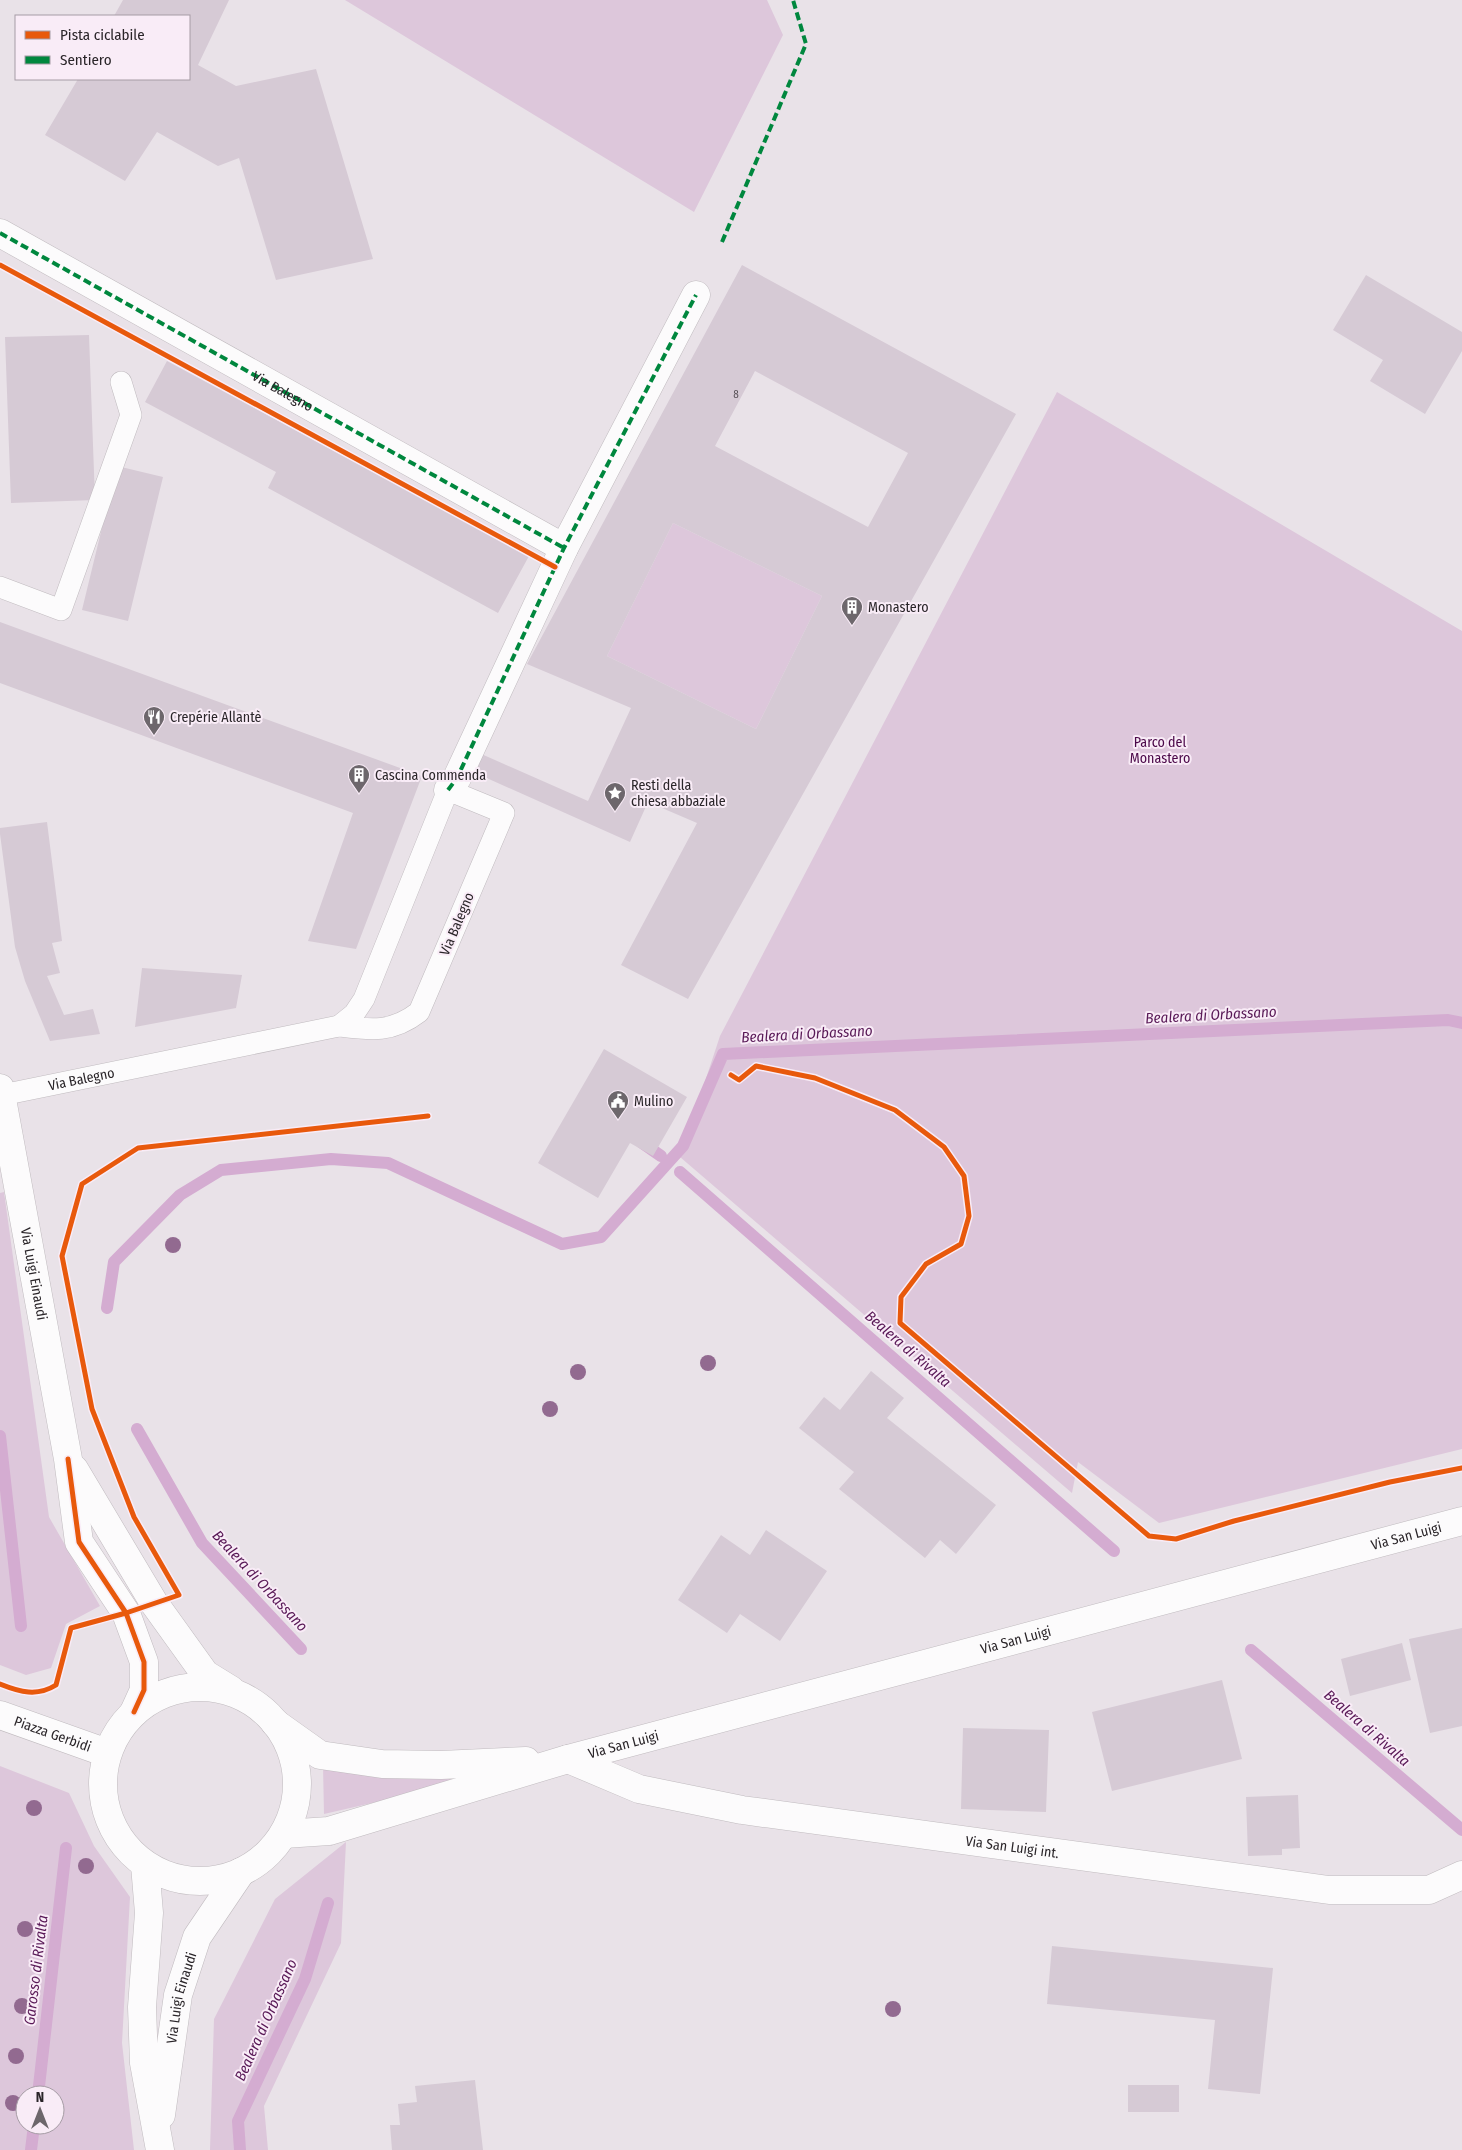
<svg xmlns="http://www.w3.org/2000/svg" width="1462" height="2150" font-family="'Fira Sans Condensed',sans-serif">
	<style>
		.green { fill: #ddc7db; fill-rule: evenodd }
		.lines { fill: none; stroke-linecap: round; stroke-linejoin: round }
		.stream { stroke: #d4acd1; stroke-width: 12 }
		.building { fill: #d6cad5; fill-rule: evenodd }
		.service-casing { stroke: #c0bbbf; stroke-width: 22 }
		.pedestrian-casing { stroke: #c0bbbf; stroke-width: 29 }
		.minor-casing { stroke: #c0bbbf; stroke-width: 29 }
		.tertiary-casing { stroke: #c0bbbf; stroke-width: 29 }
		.secondary-casing { stroke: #c0bbbf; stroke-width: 29 }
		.service { stroke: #fcfbfc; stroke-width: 21 }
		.pedestrian { stroke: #fcfbfc; stroke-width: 28 }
		.minor { stroke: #fcfbfc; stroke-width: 28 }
		.tertiary { stroke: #fcfbfc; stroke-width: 28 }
		.secondary { stroke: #fcfbfc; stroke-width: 28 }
		.quiet { stroke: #00873e; stroke-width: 4; stroke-dasharray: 8 4; stroke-linecap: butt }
		.cycleway-casing { stroke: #f9ecf7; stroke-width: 8 }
		.cycleway { stroke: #e8590c; stroke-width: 5 }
		.tree { fill: #926a90 }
		.labels { text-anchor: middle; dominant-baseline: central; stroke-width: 4; stroke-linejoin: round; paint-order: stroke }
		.number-label { font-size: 11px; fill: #585157 }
		.street-label { font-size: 14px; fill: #2a2529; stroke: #f9ecf7 }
		.poi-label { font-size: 14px; fill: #2a2529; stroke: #f9ecf7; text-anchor: start }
		.park-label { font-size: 14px; fill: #4a0748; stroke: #f9ecf7 }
		.water-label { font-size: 15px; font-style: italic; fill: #581856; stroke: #f9ecf7 }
	</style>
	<rect width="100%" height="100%" fill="#e9e2e8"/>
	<!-- green -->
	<path class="green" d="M345 0H767L783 35 694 212Z
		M1057 392 1462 631V1449L1159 1523 1078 1462 1072 1493 680 1157 720 1036Z
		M673 523 822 596 756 729 607 656Z
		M4 1192 49 1517 100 1606 66 1624 51 1668 26 1675 0 1665V1193Z
		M323 1765 481 1778 324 1814Z
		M0 1766 69 1793 94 1846 130 1897 122 2043 134 2150H0ZM25 2095H55V2125H25Z
		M346 1842 341 1943 264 2106 268 2150H210L214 2019 275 1899Z"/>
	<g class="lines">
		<!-- stream -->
		<path class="stream" d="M641 1142 661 1156
			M680 1172 1114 1551
			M107 1308 114 1262 180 1195 221 1170 331 1159 388 1163 562 1244 601 1237 683 1146 723 1054 1448 1020 1462 1023
			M137 1429 202 1543 301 1649
			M0 1436 21 1626
			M1251 1650 1462 1830
			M38 2095 66 1848
			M31 2150 34 2125
			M240 2150 238 2121 305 1979 328 1903"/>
	</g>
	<!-- building -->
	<path class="building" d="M123 0H229L198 65 236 86 316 69 373 259 276 280 239 158 218 166 157 132 125 181 45 135 78 79H189V16H114Z
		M742 265 1016 414 688 999 621 965 697 823 648 802 630 842 471 771 479 753 588 801 631 708 527 664ZM755 371 908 453 868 527 715 446ZM673 523 822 596 756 729 607 656Z
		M1366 275 1462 332V351L1425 414 1370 381 1383 360 1333 330Z
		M89 335 95 500 11 503 5 337Z
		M167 361 529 556 498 613 268 488 276 472 145 402Z
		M117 466 163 477 128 621 82 610Z
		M0 622 422 776 356 949 308 941 353 813 0 683Z
		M47 822 62 941 52 943 60 973 47 976 64 1015 93 1009 100 1034 50 1041 25 981 15 947 0 834V828Z
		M142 968 242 975 236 1008 135 1027Z
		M604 1049 687 1097 653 1156 630 1143 598 1198 538 1163Z
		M871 1371 904 1398 887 1418 996 1505 956 1554 940 1540 925 1558 839 1489 854 1472 799 1428 824 1397 840 1410Z
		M766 1530 827 1571 780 1641 740 1614 727 1633 678 1600 721 1535 750 1555Z
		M1462 1628V1726L1430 1733 1409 1639Z
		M1402 1643 1411 1680 1350 1696 1341 1659Z
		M1222 1680 1242 1759 1112 1791 1092 1712Z
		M963 1728 1049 1730 1046 1812 961 1809Z
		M1298 1795 1300 1848 1282 1849V1855L1248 1856 1246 1797Z
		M1052 1946 1273 1968 1260 2094 1208 2089 1215 2020 1047 2004Z
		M475 2080 483 2150H392L390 2125H400L398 2104 417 2102 415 2086Z
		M1128 2085H1179V2112H1128Z"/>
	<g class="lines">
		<!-- service casing -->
		<g class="service-casing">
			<g id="service">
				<path d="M0 587 61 610 131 415 121 382"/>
				<path d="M448 790 504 813 419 1012C392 1033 371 1030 339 1026L354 1014 364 999Z"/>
				<path id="s1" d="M2 1095 339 1026"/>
			</g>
		</g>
		<!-- pedestrian casing -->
		<g class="pedestrian-casing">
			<g id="pedestrian">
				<path id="s2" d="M0 233 564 548"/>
				<path d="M448 790 457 778 564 548 696 295"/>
			</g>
		</g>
		<!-- minor casing -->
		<g class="minor-casing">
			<g id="minor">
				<path id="s3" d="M0 1715 107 1753"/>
				<path id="s4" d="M568 1759 639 1789 742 1810 1329 1890H1429L1462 1875"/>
			</g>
		</g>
		<!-- tertiary casing -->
		<g class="tertiary-casing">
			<g id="tertiary">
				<path d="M275 1723 320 1755 382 1764 441 1765 526 1761"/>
				<path id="s5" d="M284 1834 329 1831 568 1759 1462 1521"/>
			</g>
		</g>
		<!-- secondary casing -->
		<g class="secondary-casing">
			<g id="secondary">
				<path id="s6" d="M0 1088 68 1459 79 1542 126 1613 144 1662V1690L134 1712"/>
				<path d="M74 1469 154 1603 205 1674 231 1690"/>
				<circle cx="200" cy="1784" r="97"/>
				<path d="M145 1865 149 1913 142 2007 144 2063 160 2150"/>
				<path id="s7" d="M161 2115 178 1995 197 1937 241 1872"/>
			</g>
		</g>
		<!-- service -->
		<use href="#service" class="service"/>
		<!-- pedestrian -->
		<use href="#pedestrian" class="pedestrian"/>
		<!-- minor -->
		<use href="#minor" class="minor"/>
		<!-- tertiary -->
		<use href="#tertiary" class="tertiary"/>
		<!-- secondary -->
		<use href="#secondary" class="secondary"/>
		<!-- quiet -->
		<path class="quiet" d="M0 233 564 548
			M722 242 806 44 793 0
			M448 790 457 778 564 548 696 295"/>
		<!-- cycleway casing -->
		<g class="cycleway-casing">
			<path id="cycleway" d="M0 265 555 567
				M731 1075 739 1080 756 1066 815 1078 895 1110 944 1147 964 1176 969 1216 961 1244 926 1264 901 1297 900 1323 1149 1536 1176 1539 1234 1521 1390 1482 1462 1468
				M68 1459 79 1542 126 1613 144 1662V1690L134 1712
				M0 1684C20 1692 37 1697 56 1685L71 1628 126 1613 179 1595 134 1517 92 1409 62 1256 82 1184 138 1148 428 1116"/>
		</g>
		<!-- cycleway -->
		<use href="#cycleway" class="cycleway"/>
	</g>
	<!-- trees -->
	<g class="tree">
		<circle cx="173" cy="1245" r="8"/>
		<circle cx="708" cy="1363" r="8"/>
		<circle cx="578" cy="1372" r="8"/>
		<circle cx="550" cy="1409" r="8"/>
		<circle cx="34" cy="1808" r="8"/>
		<circle cx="86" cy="1866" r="8"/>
		<circle cx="25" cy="1929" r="8"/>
		<circle cx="22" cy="2006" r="8"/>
		<circle cx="893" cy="2009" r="8"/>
		<circle cx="16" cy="2056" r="8"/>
		<circle cx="13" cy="2103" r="8"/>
	</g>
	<!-- icons -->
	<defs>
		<g id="building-pin" transform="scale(1.125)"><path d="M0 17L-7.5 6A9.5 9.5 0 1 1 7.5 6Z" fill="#6d676c" stroke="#f9ecf7"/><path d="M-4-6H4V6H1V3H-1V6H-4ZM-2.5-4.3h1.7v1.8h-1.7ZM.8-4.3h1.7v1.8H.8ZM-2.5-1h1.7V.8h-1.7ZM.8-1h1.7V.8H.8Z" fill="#fff"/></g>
		<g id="restaurant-pin" transform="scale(1.125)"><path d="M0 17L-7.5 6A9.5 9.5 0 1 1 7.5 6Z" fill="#6d676c" stroke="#f9ecf7"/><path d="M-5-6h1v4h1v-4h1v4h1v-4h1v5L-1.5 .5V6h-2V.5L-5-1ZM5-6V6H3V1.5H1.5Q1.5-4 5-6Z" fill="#fff"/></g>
		<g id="sight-pin" transform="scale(1.125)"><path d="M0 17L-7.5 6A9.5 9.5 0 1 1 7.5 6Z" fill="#6d676c" stroke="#f9ecf7"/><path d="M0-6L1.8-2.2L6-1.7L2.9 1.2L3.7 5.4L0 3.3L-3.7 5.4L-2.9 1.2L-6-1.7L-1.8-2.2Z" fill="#fff"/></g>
		<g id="civic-pin" transform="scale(1.125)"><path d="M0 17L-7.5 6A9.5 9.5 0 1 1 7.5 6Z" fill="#6d676c" stroke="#f9ecf7"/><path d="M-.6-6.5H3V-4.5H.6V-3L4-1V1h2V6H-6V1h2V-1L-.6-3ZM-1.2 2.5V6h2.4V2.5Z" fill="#fff"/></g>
	</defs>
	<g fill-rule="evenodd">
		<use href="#building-pin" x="852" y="607"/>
		<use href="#restaurant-pin" x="154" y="717"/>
		<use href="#building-pin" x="359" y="775"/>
		<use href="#sight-pin" x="615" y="793"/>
		<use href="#civic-pin" x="618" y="1101"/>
	</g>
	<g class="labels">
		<!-- number labels -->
		<g class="number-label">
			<text x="736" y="394">8</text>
		</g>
		<!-- street labels -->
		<g class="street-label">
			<text stroke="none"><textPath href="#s2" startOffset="324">Via Balegno</textPath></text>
			<text transform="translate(457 924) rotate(-67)">Via Balegno</text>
			<text stroke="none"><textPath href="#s1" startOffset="81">Via Balegno</textPath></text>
			<text stroke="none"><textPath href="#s6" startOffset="189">Via Luigi Einaudi</textPath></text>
			<text stroke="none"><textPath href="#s5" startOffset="1162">Via San Luigi</textPath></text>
			<text stroke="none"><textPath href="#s5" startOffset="758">Via San Luigi</textPath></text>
			<text stroke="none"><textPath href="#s3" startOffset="56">Piazza Gerbidi</textPath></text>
			<text stroke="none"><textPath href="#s5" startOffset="352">Via San Luigi</textPath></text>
			<text stroke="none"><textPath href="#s4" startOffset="455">Via San Luigi int.</textPath></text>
			<text stroke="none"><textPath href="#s7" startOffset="119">Via Luigi Einaudi</textPath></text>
		</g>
		<!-- poi labels -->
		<g class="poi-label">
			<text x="868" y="607">Monastero</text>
			<text x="170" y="717">Crepérie Allantè</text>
			<text x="375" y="775">Cascina Commenda</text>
			<text x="631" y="785">Resti della<tspan x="631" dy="16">chiesa abbaziale</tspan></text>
			<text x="634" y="1101">Mulino</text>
		</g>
		<!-- park labels -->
		<g class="park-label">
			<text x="1160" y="742">Parco del<tspan x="1160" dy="16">Monastero</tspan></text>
		</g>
		<!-- water labels -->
		<g class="water-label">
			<text transform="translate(1211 1015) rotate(-3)">Bealera di Orbassano</text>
			<text transform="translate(807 1034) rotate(-3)">Bealera di Orbassano</text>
			<text transform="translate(908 1349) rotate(41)">Bealera di Rivalta</text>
			<text transform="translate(260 1581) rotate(47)">Bealera di Orbassano</text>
			<text transform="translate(1367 1728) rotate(41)">Bealera di Rivalta</text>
			<text transform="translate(36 1970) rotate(-83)">Garosso di Rivalta</text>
			<text transform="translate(266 2020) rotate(-66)">Bealera di Orbassano</text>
		</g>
	</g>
	<!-- legend -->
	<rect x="15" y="15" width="175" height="65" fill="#f9ecf7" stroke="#a69ca5"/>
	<rect x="25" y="31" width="25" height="8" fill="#e8590c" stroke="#a69ca5"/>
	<text x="60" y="40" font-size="15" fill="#2a2529">Pista ciclabile</text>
	<rect x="25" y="56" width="25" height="8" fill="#00873e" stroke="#a69ca5"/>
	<text x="60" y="65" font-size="15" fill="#2a2529">Sentiero</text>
	<!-- north arrow -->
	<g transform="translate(40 2110)"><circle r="24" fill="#f9ecf7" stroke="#a69ca5"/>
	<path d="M0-4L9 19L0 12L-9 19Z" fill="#6d676c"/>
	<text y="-8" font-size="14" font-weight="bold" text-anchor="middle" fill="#2a2529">N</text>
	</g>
</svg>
